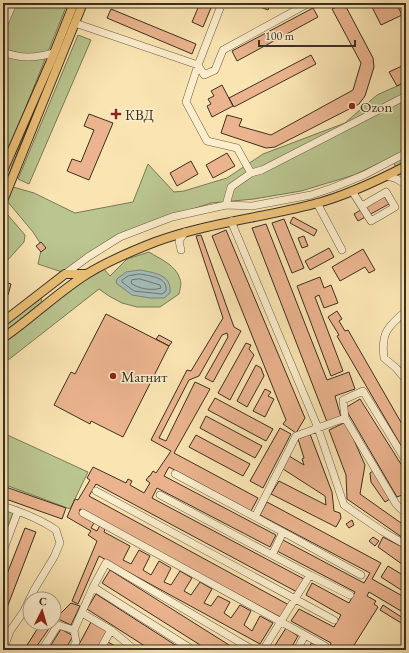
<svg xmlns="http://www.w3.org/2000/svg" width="409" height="653" font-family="'EB Garamond',serif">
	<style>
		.green { fill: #bac58f; stroke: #7a7a58 }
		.water { fill: #a4bcb8; stroke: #7a847c }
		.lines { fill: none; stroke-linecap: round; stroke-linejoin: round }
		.shore { stroke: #70766d; stroke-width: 1 }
		.building { fill: #ebb48e; stroke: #3b3022 }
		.minor-casing { stroke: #6b5d46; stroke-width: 8 }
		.major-casing { stroke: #3b3022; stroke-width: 10 }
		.minor { stroke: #fceecd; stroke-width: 7 }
		.major { stroke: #edc279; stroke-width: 8 }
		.poi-dot { fill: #8f2418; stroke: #fceecd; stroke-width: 1.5 }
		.labels { text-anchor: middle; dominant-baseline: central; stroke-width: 3; stroke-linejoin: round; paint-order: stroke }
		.poi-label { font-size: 15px; fill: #3b3022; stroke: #fceecd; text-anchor: start }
	</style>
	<rect width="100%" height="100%" fill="#fae5b2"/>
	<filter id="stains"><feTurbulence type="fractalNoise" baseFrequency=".005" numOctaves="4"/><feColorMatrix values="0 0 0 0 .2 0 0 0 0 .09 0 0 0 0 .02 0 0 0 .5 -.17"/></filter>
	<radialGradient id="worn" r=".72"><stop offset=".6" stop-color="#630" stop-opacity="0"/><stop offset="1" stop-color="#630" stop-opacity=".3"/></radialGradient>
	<!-- green -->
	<path class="green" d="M5 3 66 7 3 164V8Z
		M66 29 70 31 3 197V189Z
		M78 35 91 40 29 184 18 179Z
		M406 82V182L390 158 354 175 301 191 254 199 211 203 153 222 114 237 62 272 38 264 42 246 33 232 7 201 13 187 34 193 75 213 133 202 148 164 174 192 184 191 227 178 263 154 345 123 377 95Z
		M7 214 25 235 24 242 6 262 3 263V223Z
		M149 252C160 259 176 265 180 279 182 283 180 290 179 294L160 307H137L122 303 109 296 99 289 3 364V342L60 297 91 276 104 269 110 276 127 259Z
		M41 298 42 302 3 333V326Z
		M3 433 88 472 70 509 3 484Z
		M4 510 13 513 3 540V511Z"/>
	<!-- water -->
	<path class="water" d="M140 270C154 273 172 274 170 293L164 298H150L132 295 116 283 117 279 126 272Z"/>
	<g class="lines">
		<!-- shore -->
		<path class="shore" d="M140 274C150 276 168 277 166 291L162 294 134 291 122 282V280L128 276Z
			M140 279 160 285 161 288C153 291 138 289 131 283L132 280Z"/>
	</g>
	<!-- building -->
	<path class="building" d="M200 3H213L203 27 192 22Z
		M256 3H271L268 10 255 5Z
		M344 3 373 58 374 67 365 96 359 104 275 147 266 148 221 133 227 115 242 119 239 126 271 135 353 90 361 63 332 9Z
		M380 3H396L402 15 381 25 372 7Z
		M313 8 318 17 237 61 232 51Z
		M111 9 196 44 192 54 107 18Z
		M311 55 316 64 234 107 229 98Z
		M406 64V81L397 86 389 72Z
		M222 85 233 106 212 117 207 106 211 104 208 99 214 96 211 91Z
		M89 114 113 123 89 180 67 171 72 159 81 162 94 130 84 126Z
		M227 153 235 166 213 178 206 165Z
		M191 161 198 174 177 186 170 173Z
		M384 196 389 204 358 221 354 214Z
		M293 217 317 230 314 236 290 223Z
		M284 219 304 268 292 273 272 223Z
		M266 224 327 380 349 372 355 389 335 396 341 417 327 422 252 228Z
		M226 230 305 418 296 433 283 424 286 420 212 236Z
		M201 235 234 327 241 331 213 382 205 378 228 337 227 333 222 335 199 376 189 380 159 438 166 441 195 382 210 389 174 453 258 498 251 511 169 467 164 476 276 535 270 547 157 488 152 498 304 579 297 592 96 484 89 496 289 605 282 618 80 509 79 514 94 523 91 528 97 531 100 525 105 529 104 532 130 546 123 560 131 564 139 550 150 556 143 570 151 575 159 561 171 568 164 582 171 585 180 571 192 578 184 591 191 595 200 582 212 589 204 603 211 606 218 596 230 602 224 613 231 618 240 605 251 611 244 625 252 631 260 616 273 623 260 644 99 556 78 604 72 601 97 541 88 535 91 531 67 517 75 499 78 500 90 480 87 478 93 467 126 483 128 479 132 481 130 485 144 493 150 483 146 480 149 476H150L153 471 156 473 171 451 151 440 187 370 191 371 223 318 196 236Z
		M304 236 308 246 302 248 298 238Z
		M41 242 46 248 41 252 36 246Z
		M329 248 334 257 310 270 305 261Z
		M363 249 375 270 369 273 365 267 340 281 332 267Z
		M320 277 324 288 331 285 338 303 324 308 319 295 315 297 343 371 331 376 297 286Z
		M3 281 11 284 8 295 3 299Z
		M337 311 342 319 339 321 345 331 348 330 406 431V454L337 336 339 335 328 317Z
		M106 314 169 346 123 437 91 421 90 424 54 405 71 372 75 374Z
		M159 335 172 342 169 346 156 339Z
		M246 343 251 345 249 349 254 355 230 400 218 393Z
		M256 365 261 368 264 376 247 407 237 401Z
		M265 389 271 392 268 396 274 399 265 417 253 411Z
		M215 398 273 429 266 441 208 410Z
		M360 399 406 472V502L402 495 397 497 345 408Z
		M206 416 262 446 255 458 200 428Z
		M346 422 365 465 360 494 401 523 403 520 406 522V540L347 499 346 475 329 430Z
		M280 428 291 434 263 488 250 481Z
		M310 434 332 492 334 511 340 513 341 518 336 527 271 494 279 481 326 505 325 496 283 469 289 456 304 465 302 459 304 458 298 439Z
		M196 435 250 464 243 476 189 447Z
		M373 471 390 499 385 502 371 482 370 473Z
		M3 486 66 508 62 519 3 498Z
		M267 502 381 563 372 579 406 598V614L369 592 367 596 376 601 374 604 378 607 351 650H328L331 643 291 621 299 609 334 627 341 615 306 595 312 583 349 603 355 592 277 551 283 540 364 583 370 573 260 515Z
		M352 520 354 525 349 528 346 524Z
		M25 528 36 532 3 618V584Z
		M373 537 379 541 375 546 369 541Z
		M383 537 406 549V567L378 547Z
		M388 566 406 577V593L381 577Z
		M110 570 237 650H208L102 583Z
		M96 594 183 650H151L87 609Z
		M71 603 80 606 71 625 56 618 54 621V612L59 615Z
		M383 605 406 620V626L380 610Z
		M91 622 108 631 98 650H76Z
		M41 623H53L34 650H24Z
		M286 628 298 636 290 650H272Z
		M61 629 73 636 65 650H48Z
		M108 642 122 650H104Z
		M312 642 325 650H307Z"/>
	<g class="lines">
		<!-- minor casing -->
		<g class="minor-casing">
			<path id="minor" d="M34 3H46
				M222 3 198 65 186 102 207 141 237 148 251 173
				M75 23 198 65 204 75 215 70 223 50 309 3
				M3 27 13 3
				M3 52C22 59 34 58 54 53
				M387 176 397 179 406 185
				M352 191 371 221 395 207 386 192 362 206
				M317 203 342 250
				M226 205 231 187 251 173 262 170 406 96
				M231 221 318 428 344 505 382 531 406 545
				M181 250 179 241 185 232
				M65 274 88 257 120 237 172 217 226 205 252 206 311 195 332 188 364 175 406 153
				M406 311C387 327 381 333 384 358L396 368 406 380
				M406 461 363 391 343 400 345 418 396 504 406 514
				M175 474 283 532 272 555 310 575 263 650
				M96 491 334 620
				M160 495 272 555
				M3 506C22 512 40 519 56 530L60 543 54 557 34 590 24 611 10 631 3 650
				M83 513 325 646
				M255 517 296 436 345 418
				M283 532 361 575
				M3 551 18 511
				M310 575 350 595
				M93 587 193 650
				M82 613 111 630 135 650
				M42 650 58 625 74 630
				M72 650 76 642 74 630 93 587 106 563 253 650
				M100 650 111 630
				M297 650 305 635"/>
		</g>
		<!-- major casing -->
		<g class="major-casing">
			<path id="major" d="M3 171 50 63 74 3
				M3 201 83 3
				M3 322 65 274H87
				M3 338C32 318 57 293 87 274 108 261 132 251 155 242 207 223 261 218 314 204 346 196 377 181 406 166"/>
		</g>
		<!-- minor -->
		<use href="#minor" class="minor"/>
		<!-- major -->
		<use href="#major" class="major"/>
	</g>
	<!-- markers -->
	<g class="poi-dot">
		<circle cx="352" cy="106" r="4"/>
		<path d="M114 108h4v4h4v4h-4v4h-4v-4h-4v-4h4z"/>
		<circle cx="113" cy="376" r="4"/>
	</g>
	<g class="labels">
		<!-- poi labels -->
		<g class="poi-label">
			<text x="360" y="106">Ozon</text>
			<text x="125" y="114">КВД</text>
			<text x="121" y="376">Магнит</text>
		</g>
	</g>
	<!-- margin -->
	<rect width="409" height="653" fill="none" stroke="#fae5b2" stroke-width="16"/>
	<rect x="4" y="4" width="401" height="645" fill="none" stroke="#3b3022" stroke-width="2"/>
	<rect x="8" y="8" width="393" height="637" fill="none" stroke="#3b3022"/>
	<!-- north arrow -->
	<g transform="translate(42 611) rotate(5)"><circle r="19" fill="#fceecd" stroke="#afa289"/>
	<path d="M0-3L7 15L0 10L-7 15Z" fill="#8f2418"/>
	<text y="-6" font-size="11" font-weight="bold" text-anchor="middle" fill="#3b3022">С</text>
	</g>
	<!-- scale -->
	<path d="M259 40v6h96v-6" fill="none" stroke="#3b3022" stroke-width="2"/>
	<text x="265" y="40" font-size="12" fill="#3b3022" stroke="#fceecd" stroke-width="3" paint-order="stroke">100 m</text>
	<rect width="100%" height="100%" filter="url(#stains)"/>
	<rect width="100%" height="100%" fill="url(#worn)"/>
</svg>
